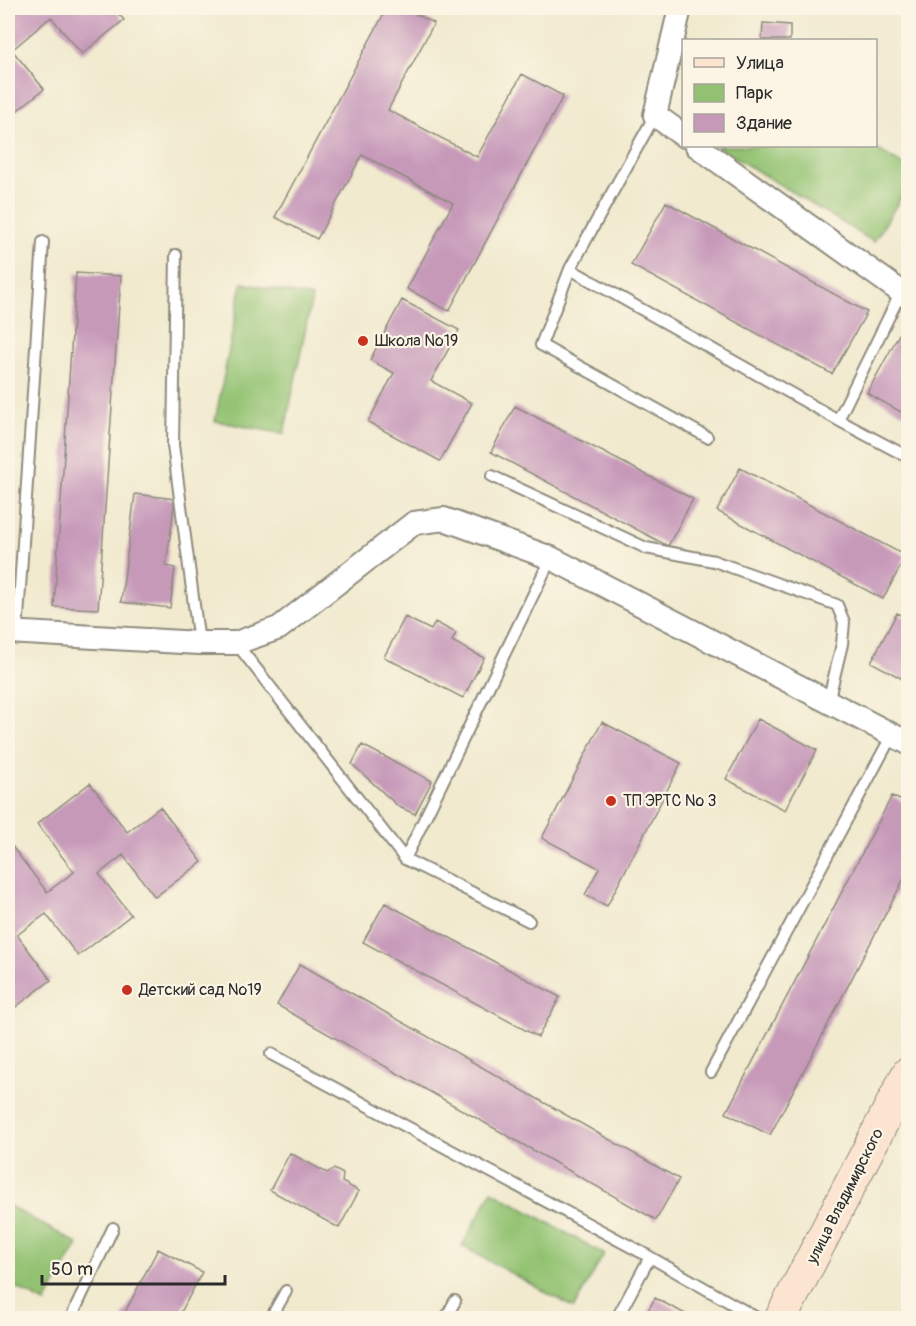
<svg xmlns="http://www.w3.org/2000/svg" width="916" height="1326" font-family="Pangolin,sans-serif">
	<style>
		.green { fill: #92c271; stroke: #5e764e; stroke-width: 1.5 }
		.building { fill: #c699b9 }
		.lines { fill: none; stroke-linecap: round; stroke-linejoin: round }
		.lane-casing { stroke: #8e8a7d; stroke-width: 14 }
		.street-casing { stroke: #8e8a7d; stroke-width: 26 }
		.secondary-casing { stroke: #8e8a7d; stroke-width: 34 }
		.lane { stroke: #fff; stroke-width: 10 }
		.street { stroke: #fff; stroke-width: 22 }
		.secondary { stroke: #fce5d0; stroke-width: 32 }
		.poi-dot { fill: #c8321e; stroke: #fcf5e5; stroke-width: 2 }
		.labels { text-anchor: middle; dominant-baseline: central; stroke-width: 4.5; stroke-linejoin: round; paint-order: stroke }
		.poi-label { font-size: 16px; fill: #2b2b2b; stroke: #fcf5e5; text-anchor: start }
		.street-label { font-size: 16px; fill: #2b2b2b; stroke: #fcf5e5 }
	</style>
	<rect width="100%" height="100%" fill="#fcf5e5"/>
	<filter id="ink" filterUnits="userSpaceOnUse"><feTurbulence type="fractalNoise" baseFrequency=".0167" numOctaves="2"/><feDisplacementMap in="SourceGraphic" scale="12" xChannelSelector="R" yChannelSelector="G"/><feConvolveMatrix kernelMatrix="1 2 1 2 8 2 1 2 1" color-interpolation-filters="sRGB"/></filter>
	<filter id="wash" filterUnits="userSpaceOnUse"><feTurbulence type="fractalNoise" baseFrequency=".008" numOctaves="4" result="noise"/><feDisplacementMap in="SourceGraphic" scale="24" xChannelSelector="R" yChannelSelector="G"/><feGaussianBlur stdDeviation="1.35" result="paint"/><feColorMatrix in="noise" values="0 0 0 0 0 0 0 0 0 0 0 0 0 0 0 0 0 1.4 0 .05"/><feComposite in="paint" operator="in"/></filter>
	<g filter="url(#wash)">
		<rect width="100%" height="100%" fill="#f1eacf"/>
		<!-- green -->
		<path class="green" d="M716 146H872L908 168V186L874 242Z
			M242 283 312 297 284 434 215 421Z
			M492 1191 604 1254 574 1308 462 1246Z
			M8 1205 78 1244 45 1303 8 1283Z"/>
		<g id="blocks">
			<!-- building -->
			<path class="building" d="M8 8H113L124 20 82 54 51 17 12 50 44 89 8 118Z
				M387 8H404L434 23 388 110 477 157 522 74 563 96 449 311 407 289 453 203 362 155 317 239 275 217Z
				M763 23 790 25V40H762Z
				M666 202 867 312 832 374 631 265Z
				M76 273 121 276 98 609 54 607Z
				M402 300 459 330 431 381 472 403 440 461 368 422 394 373 370 360Z
				M901 331 908 335V416L867 393Z
				M515 406 693 499 668 546 491 452Z
				M740 468 906 556 883 599 717 511Z
				M135 494 175 499 166 566 175 568 170 608 121 602Z
				M897 613 908 619V682L871 662Z
				M405 617 431 630 435 622 456 633 452 641 484 658 463 698 384 657Z
				M758 719 817 750 785 810 726 779Z
				M602 722 681 763 607 906 585 895 599 868 542 838Z
				M362 745 432 781 415 814 399 807 352 764Z
				M90 783 127 832 160 807 202 862 155 897 123 855 99 874 131 915 78 956 46 914 17 935 51 980 9 1012 8 1009V846L10 844 47 892 74 872 37 824Z
				M892 796 908 804V871L770 1135 726 1113Z
				M385 903 560 997 538 1037 363 942Z
				M300 964 679 1179 656 1220 277 1005Z
				M290 1153 327 1173 334 1169 343 1174 342 1182 359 1191 339 1228 270 1190Z
				M158 1249 202 1272 178 1318H122Z
				M655 1298 693 1318H644Z"/>
		</g>
	</g>
	<g filter="url(#ink)">
		<use href="#blocks" fill-opacity="0" stroke="#8e8a7d" stroke-width="1.5"/>
		<g class="lines">
			<!-- lane casing -->
			<g class="lane-casing">
				<path id="lane" d="M176 255 173 445 199 643
					M570 269 655 115
					M838 420 908 457
					M707 437 541 345 570 269 838 420 901 292
					M492 476 646 548 714 561 837 605 844 622 842 644 828 702
					M17 633 43 242
					M236 643 405 859
					M529 921 405 859 551 558
					M271 1054 650 1257 757 1318
					M711 1072 892 735
					M71 1318 113 1228
					M271 1318 286 1291
					M446 1318 455 1301
					M617 1318 650 1257"/>
			</g>
			<!-- street casing -->
			<g class="street-casing">
				<path id="street" d="M680 8 655 115 684 136
					M697 146 908 297
					M8 632 199 643H236L279 628 414 523 444 519 551 558 908 743"/>
			</g>
			<!-- secondary casing -->
			<g class="secondary-casing">
				<path id="secondary" d="M781 1318 908 1073"/>
			</g>
			<!-- lane -->
			<use href="#lane" class="lane"/>
			<!-- street -->
			<use href="#street" class="street"/>
			<!-- secondary -->
			<use href="#secondary" class="secondary"/>
		</g>
	</g>
	<!-- markers -->
	<g class="poi-dot">
		<circle cx="363" cy="341" r="6"/>
		<circle cx="611" cy="801" r="6"/>
		<circle cx="127" cy="990" r="6"/>
	</g>
	<g class="labels">
		<!-- poi labels -->
		<g class="poi-label">
			<text x="375" y="341">Школа №19</text>
			<text x="623" y="801">ТП ЭРТС № 3</text>
			<text x="139" y="990">Детский сад №19</text>
		</g>
		<!-- street labels -->
		<g class="street-label">
			<text transform="translate(845 1196) rotate(-63)">улица Владимирского</text>
		</g>
	</g>
	<!-- margin -->
	<rect width="916" height="1326" fill="none" stroke="#fcf5e5" stroke-width="30"/>
	<!-- legend -->
	<rect x="682" y="39" width="195" height="108" fill="#fcf5e5" stroke="#a8a49b" stroke-width="1.5"/>
	<rect x="694" y="58" width="30" height="9" fill="#fce5d0" stroke="#a8a49b" stroke-width="1.5"/>
	<text x="736" y="69" font-size="18" fill="#2b2b2b">Улица</text>
	<rect x="694" y="84" width="30" height="18" fill="#92c271" stroke="#a8a49b" stroke-width="1.5"/>
	<text x="736" y="99" font-size="18" fill="#2b2b2b">Парк</text>
	<rect x="694" y="114" width="30" height="18" fill="#c699b9" stroke="#a8a49b" stroke-width="1.5"/>
	<text x="736" y="129" font-size="18" fill="#2b2b2b">Здание</text>
	<!-- scale -->
	<path d="M42 1275v9h183v-9" fill="none" stroke="#2b2b2b" stroke-width="3"/>
	<text x="51" y="1275" font-size="18" fill="#2b2b2b" stroke="#fcf5e5" stroke-width="4.5" paint-order="stroke">50 m</text>
</svg>
